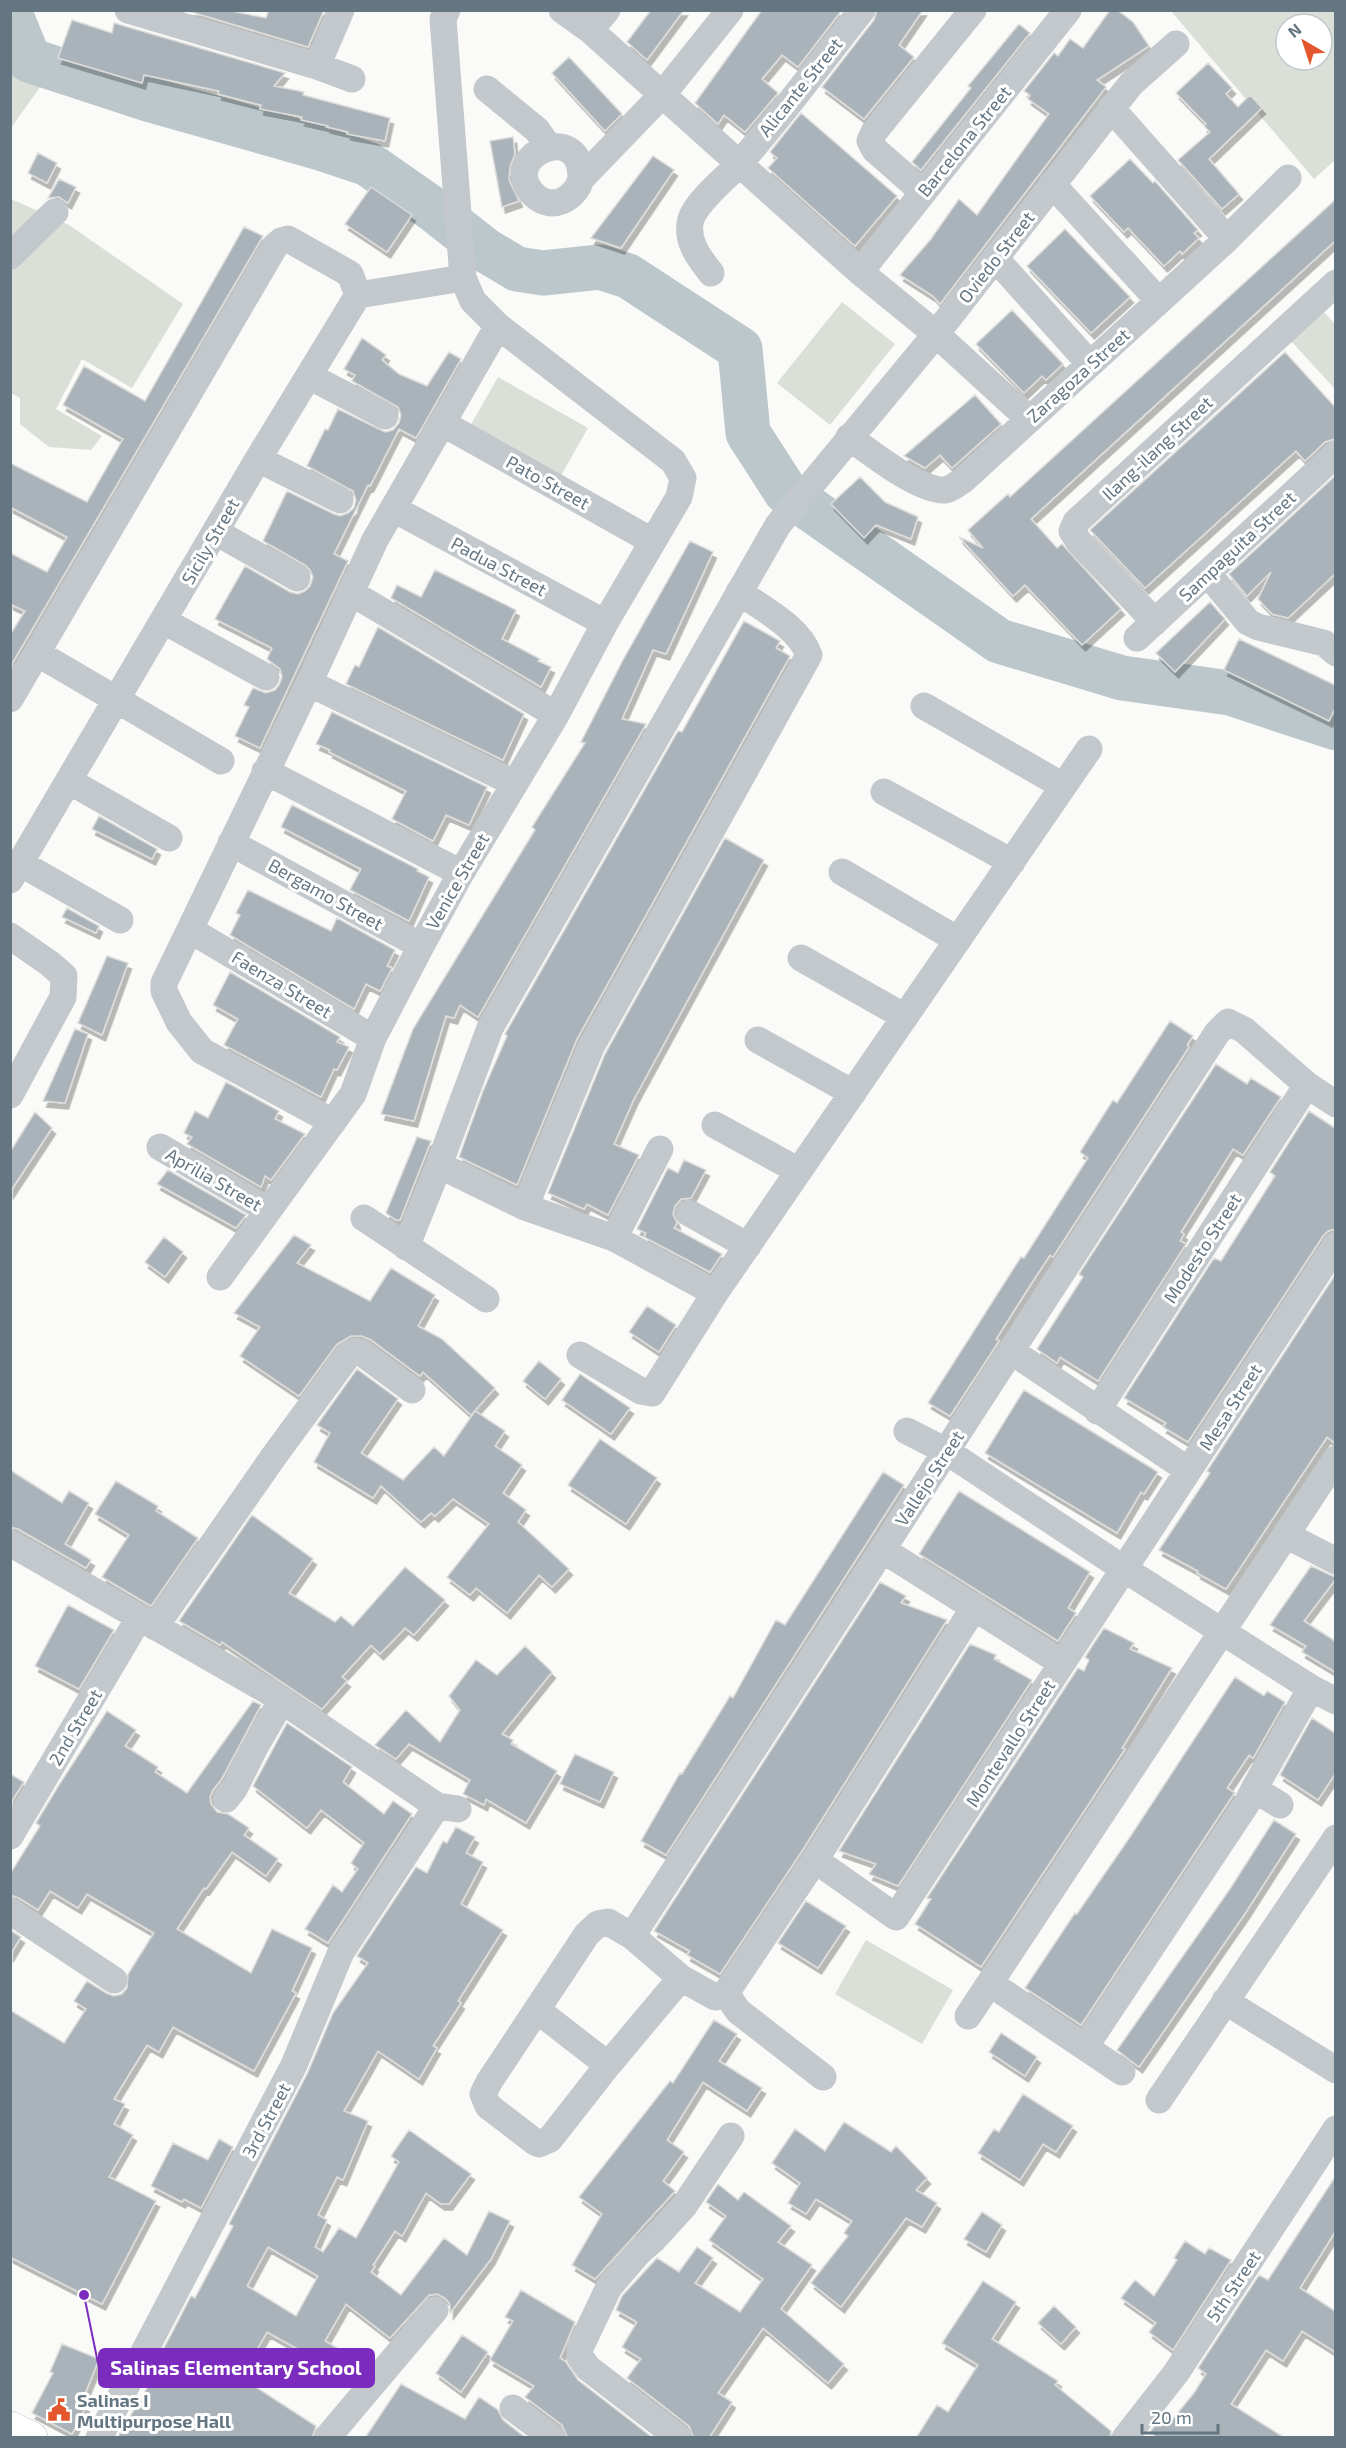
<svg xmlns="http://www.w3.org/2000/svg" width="1346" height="2448" font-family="'Exo 2',sans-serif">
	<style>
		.green { fill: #dadfd7; fill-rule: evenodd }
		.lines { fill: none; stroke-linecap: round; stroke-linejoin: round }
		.river { stroke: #bbc7cb; stroke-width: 45 }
		.building { fill: #aab3b9; stroke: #dcdcda; stroke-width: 1.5; fill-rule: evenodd; filter: url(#shadow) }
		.major-casing { stroke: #b5babe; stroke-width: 34 }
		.minor { stroke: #c3c8cc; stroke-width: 27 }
		.major { stroke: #fff; stroke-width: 33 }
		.labels { text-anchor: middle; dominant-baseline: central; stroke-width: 6; stroke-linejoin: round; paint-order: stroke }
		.street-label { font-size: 18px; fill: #657683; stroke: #fff }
		.poi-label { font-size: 18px; font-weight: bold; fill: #657683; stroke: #fff; text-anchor: start }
		.leader { fill: none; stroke: #7b2cbf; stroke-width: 2 }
		.callout-dot { fill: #7b2cbf; stroke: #fff; stroke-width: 2 }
		.callout { fill: #7b2cbf; stroke: #7b2cbf; stroke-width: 2 }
		.callout-label { font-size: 20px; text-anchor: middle; font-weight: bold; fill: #fff }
	</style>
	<defs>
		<filter id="shadow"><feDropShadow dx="3.5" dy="6" stdDeviation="0" flood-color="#0004"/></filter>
	</defs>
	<rect width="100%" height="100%" fill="#fafaf8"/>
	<!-- green -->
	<path class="green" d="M1171 11H1335V160L1314 179ZM1286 24H1322V60H1286Z
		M11 45 45 80 11 128Z
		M11 199 69 225 183 304 132 388 82 359 56 409 102 436 91 450 49 447 20 424V398L11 393Z
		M842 302 895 344 830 425 777 383Z
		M1323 311 1335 324V389L1291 341Z
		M498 377 588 428 559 479 469 428Z
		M866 1940 953 1990 922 2044 835 1994Z"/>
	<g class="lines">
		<!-- river -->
		<path class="river" d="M10 13 29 60 148 99 317 147 368 164 434 210 485 250 517 269 543 273 600 267 628 276 740 349 748 433 786 492 999 641 1122 678 1230 693 1336 728"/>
	</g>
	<!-- building -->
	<path class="building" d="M185 10H227L266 18 269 10H324L308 47Z
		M651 10H684L647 60 627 42Z
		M762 10H842L798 67 782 55 762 79 778 93 745 132 724 115 718 124 695 103Z
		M877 10H923L899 45 914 57 864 119 822 87 874 20Z
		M1110 10H1117L1133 22 1149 46 1097 80 1106 87 940 304 933 296 900 275 931 239 959 199 977 215 1049 114 1028 99 1030 95 1024 91 1054 53 1058 56 1070 39 1083 48Z
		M72 20 112 33 114 23 285 73 274 86 304 92 303 95 390 118 385 141 347 134 348 132 327 127 328 126 301 120 302 117 260 109 261 105 218 94 219 91 144 75 142 83 58 58Z
		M1019 24 1030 33 921 170 912 162 971 88 968 86Z
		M569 57 622 114 605 131 552 73Z
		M1208 63 1232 88 1226 94 1238 107 1250 95 1262 108 1209 159 1239 194 1222 209 1178 160 1210 132 1204 126 1206 124 1176 93Z
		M801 113 897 196 855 246 768 168 777 158 770 152Z
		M513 137 515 154 510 167 509 180 519 201 502 207 490 141Z
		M38 153 57 163 47 183 28 173Z
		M653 156 674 170 621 248 591 238Z
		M1130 159 1153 183 1155 181 1198 230 1194 233 1199 238 1182 254 1180 251 1164 266 1128 228 1124 232 1090 196Z
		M59 179 76 187 68 203 59 197 48 198Z
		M371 187 412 215 387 252 345 224Z
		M1335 200V241L1031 519 1057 548 1062 544 1121 609 1082 645 1025 585 1013 596 959 537 983 548 968 530 1008 494 1010 497Z
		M244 227 263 236 10 667V635L25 611 10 604V553L47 572 67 537 10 507V463L87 502 123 439 63 405 84 366 145 401Z
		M1065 229 1130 297 1091 333 1027 266Z
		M1012 310 1063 364 1046 380 1042 376 1024 393 976 344Z
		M362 338 386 355 382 360 399 374 427 386 449 352 461 359 416 438 399 429 370 486 368 485 334 554 348 561 260 748 235 736 249 707 244 705 253 688 266 693 275 690 279 685 282 677 280 669 267 659 272 648 215 619 245 566 290 592 298 594 305 591 310 586 313 577 310 570 305 565 263 541 287 491 334 514 340 516 348 513 354 508 356 500 353 491 307 466 325 429 328 430 338 409 385 432 393 430 399 423 401 415 398 407 352 381 355 375 344 369Z
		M1285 352 1335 407V439L1325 442 1305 461 1296 451 1145 588 1090 530Z
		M975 395 1001 424 952 468 940 455 925 468 904 456Z
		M1335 476V574L1288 618 1272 614 1258 599 1271 572 1247 596 1229 574Z
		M860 477 885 502 918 517 911 539 876 525 864 538 831 504Z
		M690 541 713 552 666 654 653 650 622 719 646 724 478 1017 460 1005 454 1018 446 1016 414 1121 381 1114 413 1029 535 830 532 827 585 743 581 742 623 660Z
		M435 570 516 610 502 639 540 659 538 661 551 667 541 687 391 598 397 585 421 597Z
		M1210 602 1225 619 1175 672 1156 653Z
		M744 621 780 641 776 648 790 656 577 1039 517 1185 459 1157 483 1091 507 1036 505 1034 678 731 682 732Z
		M378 627 524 714 503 760 346 684 355 665 359 667Z
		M1239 639 1335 685V709L1329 721 1224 670Z
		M332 712 487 787 469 825 446 815 433 841 392 819 406 791 329 752 330 750 316 744Z
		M292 805 418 869 417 871 429 877 409 921 350 890 361 869 281 827Z
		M99 816 157 849 152 859 92 829Z
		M725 838 764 860 634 1099 614 1144 639 1155 608 1215 587 1204 584 1209 548 1193 605 1054Z
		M248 890 331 931 337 918 395 950 387 966 392 968 380 991 366 984 354 1009 230 935 240 915 236 913Z
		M67 908 99 926 96 933 62 917Z
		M107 956 128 963 102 1035 78 1023Z
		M230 972 340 1037 337 1042 349 1047 337 1070 334 1069 321 1097 224 1045 238 1019 213 1005Z
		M1170 1021 1193 1036 1187 1045 1189 1047 1053 1257 1050 1255 1033 1281 996 1339 999 1341 950 1416 928 1403 1021 1257 1024 1258 1088 1158 1080 1152 1113 1100 1117 1103Z
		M75 1029 88 1034 65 1103 43 1101Z
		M1216 1064 1247 1084 1251 1078 1281 1097 1243 1155 1233 1149 1181 1232 1184 1234 1180 1241 1186 1244 1098 1381 1060 1357 1057 1363 1037 1349 1083 1277 1079 1274Z
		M226 1082 279 1111 275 1119 305 1134 271 1180 265 1176 261 1187 187 1144 192 1137 184 1133 195 1111 208 1118Z
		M1309 1111 1335 1128V1229L1328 1231 1323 1236 1188 1442 1163 1427 1166 1423 1124 1398 1214 1258 1221 1261 1275 1176 1270 1172Z
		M35 1112 52 1128 10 1192V1152Z
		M417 1137 431 1141 400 1220H396L386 1213Z
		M684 1160 706 1170 691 1198 681 1199 675 1206 673 1214 677 1223 674 1228 722 1254 710 1272 644 1237 646 1233 637 1229 668 1168 678 1173Z
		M168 1170 246 1215 236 1228 157 1184Z
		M294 1235 311 1245 297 1263 370 1301 391 1268 435 1295 418 1326 442 1339 495 1388 471 1415 423 1372 420 1376 371 1340 362 1336H351L337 1344 299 1396 240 1356 260 1327 234 1313Z
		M164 1237 183 1252 165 1277 145 1262Z
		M1335 1275V1443L1327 1437 1226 1589 1197 1573 1198 1571 1159 1550 1210 1473 1207 1471Z
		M647 1306 676 1325 659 1352 629 1332Z
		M539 1361 561 1379 545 1399 523 1381Z
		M357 1369 398 1399 361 1453 403 1480 434 1447 444 1456 475 1411 505 1431 495 1446 522 1465 503 1493 526 1510 518 1522 569 1569 552 1587 539 1575 507 1613 476 1588 470 1595 447 1577 489 1524 453 1499 435 1516 431 1513 421 1522 381 1486 373 1498 314 1462 330 1433 317 1425Z
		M580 1374 630 1408 611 1434 562 1400Z
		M1024 1390 1158 1472 1144 1494 1141 1492 1117 1533 985 1453Z
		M600 1439 657 1478 626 1524 568 1485Z
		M10 1470 62 1503 69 1491 89 1503 65 1544 91 1560 86 1568 18 1529 10 1527Z
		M883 1472 904 1485 666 1855 641 1841 680 1773 682 1774 730 1696 733 1698 776 1620 785 1625Z
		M116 1481 158 1506 156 1511 198 1538 151 1606 102 1577 129 1535 95 1514Z
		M959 1491 1090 1572 1068 1608 1076 1613 1058 1641 919 1554Z
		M252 1515 313 1559 289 1593 335 1622 341 1616 353 1626 405 1567 445 1600 414 1635 405 1628 380 1654 371 1645 342 1677 347 1681 322 1709 222 1642 220 1645 179 1621Z
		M1311 1566 1335 1577V1580L1304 1621 1335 1641V1672L1302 1652 1306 1646 1270 1625Z
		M880 1582 906 1596 901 1603 947 1620 802 1851 720 1974 687 1955 690 1951 654 1931Z
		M68 1605 114 1630 79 1689 35 1666Z
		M1104 1628 1134 1643 1130 1649 1172 1668 1122 1748 1125 1749 981 1967 915 1924 931 1899 927 1898 1078 1668 1084 1671 1089 1660 1085 1657Z
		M970 1644 996 1655 994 1659 1032 1680 898 1886 869 1874 876 1864 839 1851Z
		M525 1646 552 1672 502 1734 513 1740 511 1744 557 1771 526 1823 486 1799 484 1805 463 1794 470 1780 409 1744 396 1759 375 1745 406 1710 440 1742 460 1710 449 1696 476 1660 497 1675Z
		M1235 1677 1264 1696 1267 1691 1285 1702 1253 1758 1249 1755 1227 1788 1235 1793 1233 1795 1081 2025 1025 1988 1075 1913 1077 1914 1130 1837Z
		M253 1701 261 1705 221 1780 213 1790 210 1797 211 1804 217 1812 228 1814 249 1828 244 1835 278 1859 266 1876 232 1852 206 1889 204 1888 177 1929 251 1973 272 1929 312 1948 292 1991 296 1993 254 2071 173 2027 159 2052 147 2045 114 2099 125 2104 114 2124 133 2135 109 2177 156 2201 102 2304 10 2257V2010L64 2043 86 2009 74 2001 87 1981 106 1993 114 1996 122 1994 127 1988 128 1974 154 1933 87 1894 78 1908 50 1891 38 1910 19 1898 10 1895V1874L40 1826 36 1823 59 1785 107 1711 136 1730 125 1746 158 1767 155 1772 187 1793Z
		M1312 1718 1335 1733V1774L1318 1800 1280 1775Z
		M287 1723 352 1767 343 1782 384 1814 393 1801 412 1814 328 1943 305 1929 333 1885 342 1892 358 1869 351 1863 364 1843 321 1810 307 1828 253 1786Z
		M575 1754 614 1772 600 1802 560 1784Z
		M10 1774 24 1782 10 1804Z
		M1274 1820 1296 1834 1246 1912 1139 2067 1117 2050 1230 1889Z
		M456 1827 475 1837 466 1853 483 1862 461 1904 503 1930 458 2001 461 2003 433 2046 437 2048 419 2079 378 2051 344 2111 368 2121 343 2180 337 2177 318 2215 327 2220 315 2247 323 2252 339 2228 356 2238 399 2162 391 2156 409 2130 471 2174 449 2204H441L426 2193 402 2236 395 2231 373 2265 375 2266 371 2272 401 2295 444 2238 467 2255 489 2211 510 2221 491 2259 450 2313V2304L445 2298 437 2294 429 2295 390 2338 346 2304 325 2341 346 2353 336 2370 267 2332 247 2367 257 2372 251 2384 316 2426 312 2438H117L149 2385 145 2383 173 2331 191 2296 195 2298 233 2226 229 2224 308 2072 333 2013 368 1963 357 1956 416 1867 427 1873 443 1841 447 1843ZM268 2247 318 2276 296 2316 247 2286Z
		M806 1901 846 1926 818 1968 778 1943Z
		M10 1930 21 1937 10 1955Z
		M714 2020 737 2034 719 2061 762 2088 747 2111 703 2082 667 2140 684 2152 663 2181 675 2191 595 2279 572 2265 602 2214 579 2197 670 2081 673 2083Z
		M1001 2033 1037 2057 1025 2076 989 2052Z
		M1023 2094 1073 2126 1056 2152 1043 2144 1020 2180 978 2153 994 2129 999 2132Z
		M844 2122 891 2152 896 2146 927 2178 916 2190 937 2203 922 2227 906 2218 841 2307 811 2283 848 2236 844 2233 852 2221 816 2199 806 2214 788 2203 800 2183 772 2163 795 2129 825 2151Z
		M219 2139 233 2147 201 2208 184 2199 182 2202 151 2186 173 2143 208 2160Z
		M1335 2177V2232L1300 2288 1335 2311V2352L1302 2331 1283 2361 1266 2350 1231 2404 1285 2438H1157L1150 2432 1164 2414 1172 2420 1194 2393 1206 2374 1198 2368 1259 2275 1268 2280Z
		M718 2184 738 2200 744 2192 791 2226 778 2242 812 2265 781 2309 844 2364 828 2383 763 2328 718 2393 732 2402 709 2438H694L689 2426 627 2378 641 2359 622 2347 637 2322 616 2310 622 2296 657 2258 679 2272 697 2247 713 2258 695 2283 740 2312 763 2279 709 2240 726 2216 706 2202Z
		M982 2212 1002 2225 986 2252 964 2239Z
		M1185 2241 1205 2254 1209 2248 1231 2260 1173 2350 1149 2332 1156 2323 1121 2298 1135 2280 1154 2296 1177 2260 1174 2258Z
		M983 2281 1016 2302 992 2339 1058 2381 1055 2385 1111 2431 1110 2438H916L937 2405 948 2412 978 2365 942 2343Z
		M521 2290 575 2322 560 2358 566 2362 578 2380 653 2438H568L562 2425 525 2397 534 2386 490 2360 513 2321 505 2317Z
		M1054 2306 1076 2327 1061 2344 1038 2323Z
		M462 2335 488 2352 461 2392 436 2373Z
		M62 2344 99 2359 81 2404 86 2406 72 2434 32 2413 53 2373 50 2372Z
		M401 2384 465 2419 479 2397 498 2410 503 2420 526 2438H365Z"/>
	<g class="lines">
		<!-- major casing -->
		<g class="major-casing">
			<path id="major" d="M10 2428 31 2438"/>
		</g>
		<!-- minor -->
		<path class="minor" d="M128 10 317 66 352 79
			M562 10 590 30 860 272 936 334 1029 419
			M590 30 607 10
			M317 66 341 10
			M487 89 537 130 548 146
			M1111 108 1227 239
			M581 179C582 117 496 157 534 195 552 212 575 199 581 179L662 95 730 10
			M1052 184 1159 301
			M923 192 875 150 870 141 874 132 973 10
			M10 256 55 212
			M995 258 1090 364
			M860 272 1068 10
			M711 273C699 258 685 240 691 219 697 201 725 179 739 164 782 115 821 62 862 10
			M309 376 385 416
			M444 424 652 541
			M849 437C871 453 919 491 945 490 951 489 957 484 962 481L1227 239 1288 178
			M258 459 340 500
			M394 509 605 623
			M216 532 297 578
			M1208 574 1248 622 1258 627 1324 643 1336 653
			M350 592 556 715
			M164 621 266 677
			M1155 622 1079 542 1072 531 1076 522 1336 283
			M1137 638 1336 454
			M37 653 221 761
			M309 683 514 783
			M10 699 275 246 281 241 288 239 350 274 358 295
			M924 706 1063 786
			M265 771 461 873
			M69 781 169 838
			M884 792 1012 862
			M231 843 421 946
			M20 863 120 920
			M842 872 958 940
			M10 880 258 459 358 295 463 278
			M190 930 373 1038
			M10 936 49 963 64 976 63 997 10 1095
			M801 958 905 1017
			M758 1040 853 1093
			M333 1122 202 1051 179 1022 164 991V983L309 683 375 540 498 326
			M715 1125 799 1171
			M160 1147 268 1210
			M439 1165 525 1207 614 1238 715 1293 1089 749
			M525 1207 591 1047 809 655C799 627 763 609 739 592
			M689 1213 748 1246
			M364 1218 486 1299
			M614 1238 660 1149
			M406 1247 439 1165 490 1028 778 525 936 334 1131 84 1176 44
			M220 1277 353 1094 373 1038 421 946 461 873 556 715 605 623 679 497 683 478 673 461 498 326 473 301 463 278 443 19 447 10
			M1011 1351 1188 1470
			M580 1355 641 1391 652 1393 715 1293
			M1097 1411 1307 1085
			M907 1431 946 1451 1124 1569 1311 1688 1336 1701
			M1286 1535 1336 1561
			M10 1543 268 1691 437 1806 458 1809
			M883 1550 1062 1663
			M155 1627 274 1456 349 1354 357 1351 362 1353 412 1390
			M1254 1789 1311 1688
			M226 1799 234 1789 255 1747 282 1700
			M10 1836 139 1618
			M815 1860 896 1917 1336 1245
			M10 1911 114 1980
			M632 1936 1217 1033 1228 1022 1244 1030 1307 1085 1336 1104
			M681 1978 608 2065 550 2139 539 2144 535 2142 488 2106 483 2094 489 2082 587 1934 598 1924 608 1922 632 1936 681 1978 715 1997 726 1993 815 1860 975 1606
			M991 1984 1122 2072
			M726 1993 738 2011 823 2077
			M1225 2001 1336 2070
			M537 2010 608 2065
			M968 2016 1336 1459
			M1085 2047 1247 1803 1254 1789 1280 1805
			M1159 2100 1336 1838
			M513 2408 553 2438
			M99 2438 294 2065 341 1952 437 1806
			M327 2438 435 2310
			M679 2438 588 2368 580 2357V2348L609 2287 639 2252 654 2239 684 2206 731 2136
			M1125 2438 1176 2373 1336 2129"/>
		<!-- major -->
		<use href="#major" class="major"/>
	</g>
	<!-- icons -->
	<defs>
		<g id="civic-bare" transform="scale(1.8)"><path d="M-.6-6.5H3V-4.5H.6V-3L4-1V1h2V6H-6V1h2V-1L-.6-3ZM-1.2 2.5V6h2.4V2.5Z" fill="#e4572e" stroke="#fff" stroke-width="2.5" paint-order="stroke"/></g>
	</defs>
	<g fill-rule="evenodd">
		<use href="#civic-bare" x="59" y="2410"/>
	</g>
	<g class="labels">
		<!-- street labels -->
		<g class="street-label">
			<text transform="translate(800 87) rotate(-51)">Alicante Street</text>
			<text transform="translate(964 141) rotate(-51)">Barcelona Street</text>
			<text transform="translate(996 257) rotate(-52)">Oviedo Street</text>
			<text transform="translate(1078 375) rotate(-42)">Zaragoza Street</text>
			<text transform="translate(1157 448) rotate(-43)">Ilang-ilang Street</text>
			<text transform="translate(548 482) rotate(29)">Pato Street</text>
			<text transform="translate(210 541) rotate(-60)">Sicily Street</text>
			<text transform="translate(1237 546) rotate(-43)">Sampaguita Street</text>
			<text transform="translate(499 566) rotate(28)">Padua Street</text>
			<text transform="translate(457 881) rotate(-60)">Venice Street</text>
			<text transform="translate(326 894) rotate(29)">Bergamo Street</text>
			<text transform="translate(282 984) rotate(31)">Faenza Street</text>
			<text transform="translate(214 1179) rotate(30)">Aprilia Street</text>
			<text transform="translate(1202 1248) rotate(-57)">Modesto Street</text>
			<text transform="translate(1230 1407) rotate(-57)">Mesa Street</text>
			<text transform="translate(929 1478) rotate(-57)">Vallejo Street</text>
			<text transform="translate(75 1727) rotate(-59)">2nd Street</text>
			<text transform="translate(1010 1743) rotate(-57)">Montevallo Street</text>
			<text transform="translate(266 2120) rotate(-62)">3rd Street</text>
			<text transform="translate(1233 2286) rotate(-56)">5th Street</text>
		</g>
		<!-- poi labels -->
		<g class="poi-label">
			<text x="77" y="2400">Salinas I<tspan x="77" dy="21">Multipurpose Hall</tspan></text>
		</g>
	</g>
	<!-- callouts -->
	<path class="leader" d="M84 2295L99 2368"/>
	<circle class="callout-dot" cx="84" cy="2295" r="6"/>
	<rect class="callout" x="99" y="2349" width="275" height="38" rx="6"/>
	<g class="callout-label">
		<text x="236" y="2375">Salinas Elementary School</text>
	</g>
	<!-- border -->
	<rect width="1346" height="2448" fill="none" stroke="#657683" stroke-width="24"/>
	<!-- north arrow -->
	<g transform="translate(1304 42) rotate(321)"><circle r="28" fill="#ffffff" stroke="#c1c8cd" stroke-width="1.5"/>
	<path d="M0-4.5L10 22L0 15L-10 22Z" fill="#e4572e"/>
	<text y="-9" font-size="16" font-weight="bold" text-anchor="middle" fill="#657683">N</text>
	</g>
	<!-- scale -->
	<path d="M1142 2424v9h76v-9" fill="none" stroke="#657683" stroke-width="3"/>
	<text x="1151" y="2424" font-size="18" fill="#657683" stroke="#ffffff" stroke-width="4.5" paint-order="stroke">20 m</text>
</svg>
